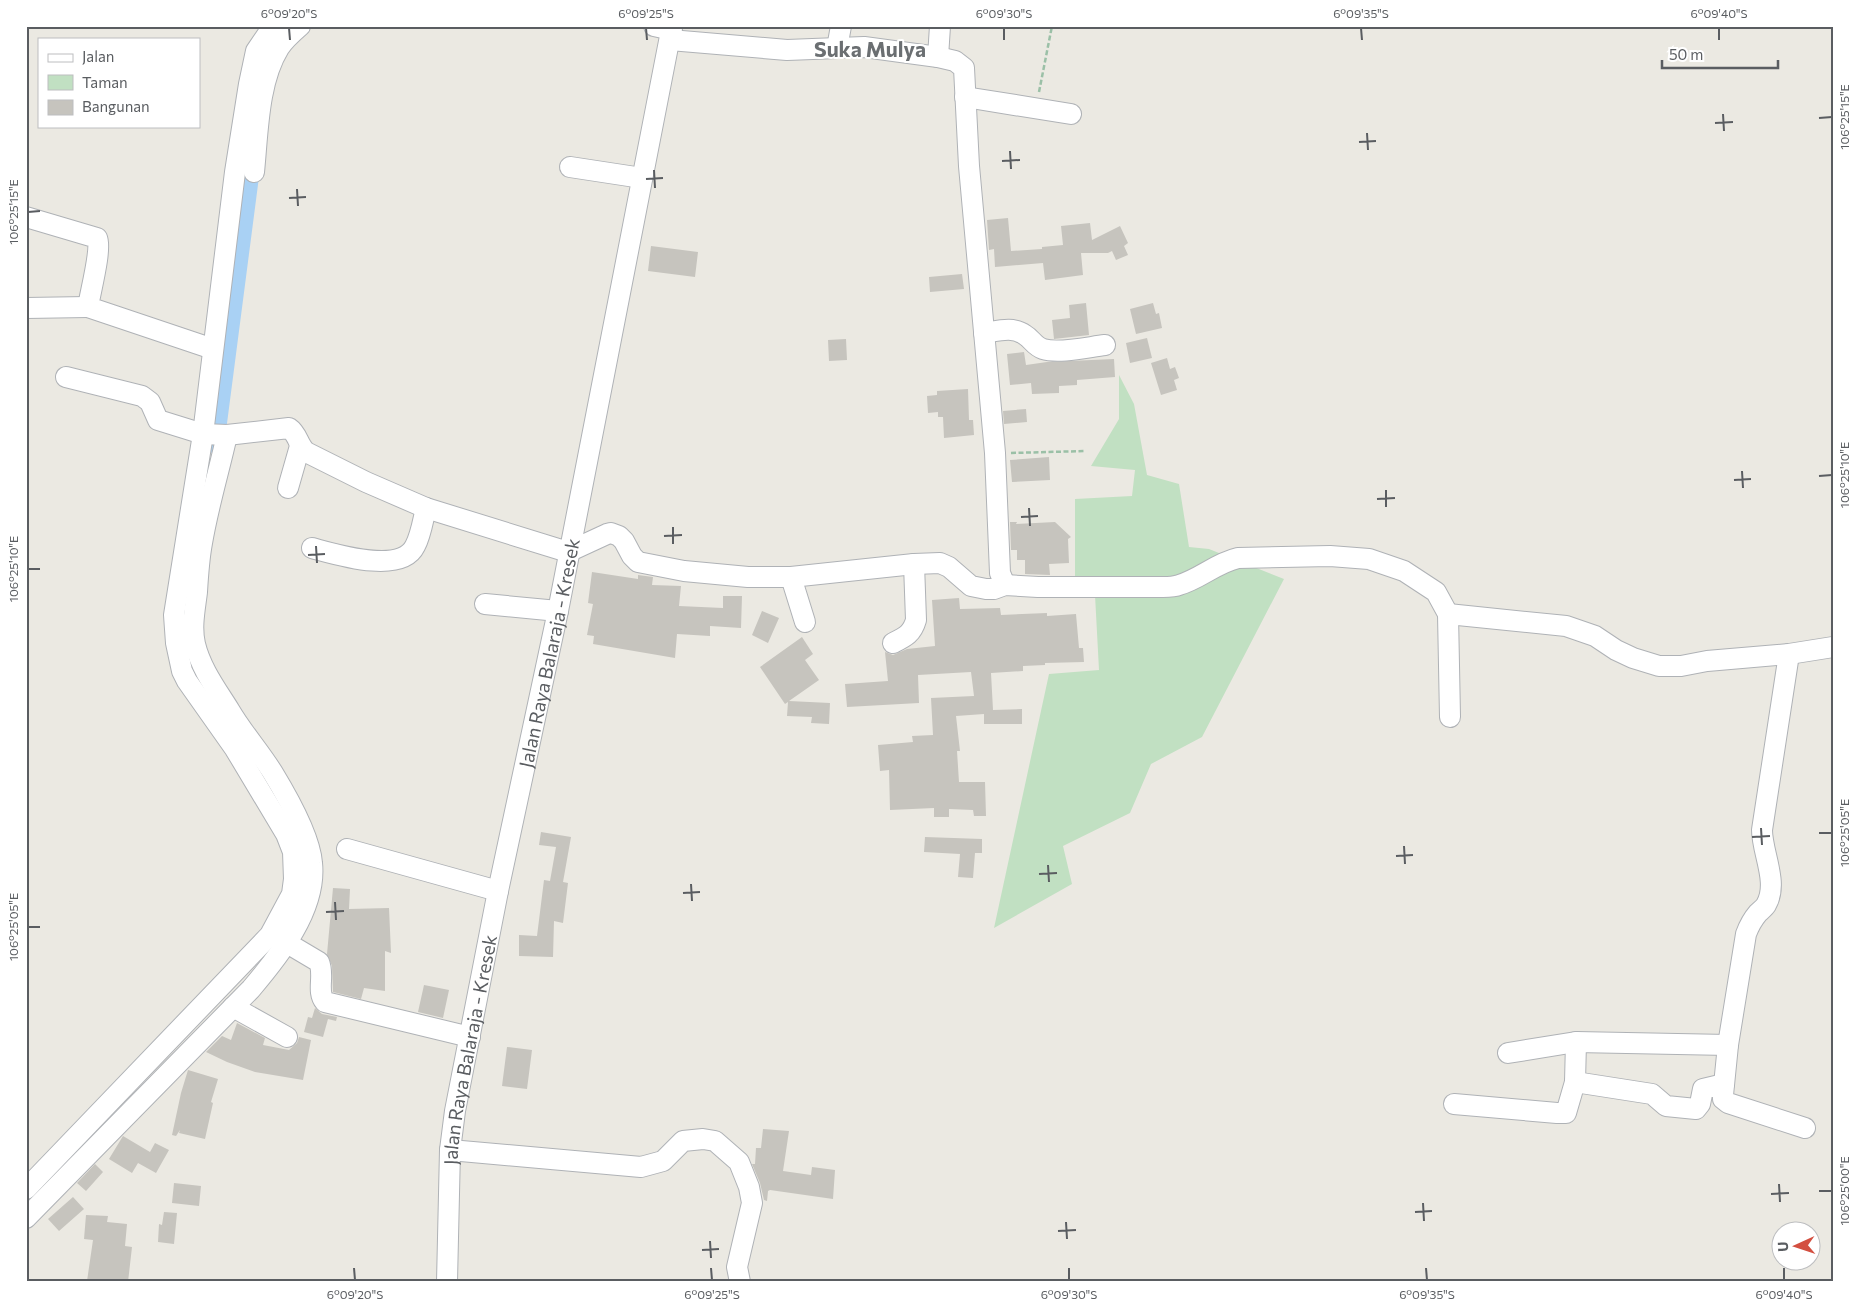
<svg xmlns="http://www.w3.org/2000/svg" width="1859" height="1308" font-family="Commissioner,sans-serif">
	<style>
		.green { fill: #c1e0c2 }
		.lines { fill: none; stroke-linecap: round; stroke-linejoin: round }
		.canal { stroke: #a9d1f4; stroke-width: 16 }
		.building { fill: #c6c4be }
		.minor-casing { stroke: #afb2b6; stroke-width: 22 }
		.path { stroke: #9bc0a7; stroke-width: 2.5; stroke-dasharray: 5 2.5; stroke-linecap: butt }
		.minor { stroke: #fff; stroke-width: 20 }
		.ticks { fill: none; stroke: #5a5d61; stroke-width: 2 }
		.labels { text-anchor: middle; dominant-baseline: central; stroke-width: 4; stroke-linejoin: round; paint-order: stroke }
		.street-label { font-size: 19px; fill: #5a5d61; stroke: #fff }
		.quarter-label { font-size: 21px; font-weight: bold; fill: #6b6f72; stroke: #fff }
		.neatline { fill: none; stroke: #5a5d61; stroke-width: 2 }
		.ticks-label { font-size: 12px; text-anchor: middle; fill: #5a5d61 }
	</style>
	<rect width="100%" height="100%" fill="#ebe9e2"/>
	<!-- green -->
	<path class="green" d="M1119 375 1134 404 1147 475 1179 484 1189 547 1209 549 1284 579 1202 737 1151 764 1130 813 1063 846 1072 884 994 928 1049 674 1099 670 1095 595 1075 596V499L1132 496 1135 470 1091 466 1119 419Z"/>
	<g class="lines">
		<!-- canal -->
		<path class="canal" d="M216 446 253 161"/>
	</g>
	<!-- building -->
	<path class="building" d="M1008 218 1011 251 1042 249V247L1063 245 1061 226 1090 223 1092 240 1120 226 1128 243 1124 246 1128 255 1116 260 1112 251 1108 253H1081L1083 275 1045 280 1043 263 995 267 994 249 989 250 987 220Z
		M651 246 698 252 695 277 648 271Z
		M962 274 964 289 930 292 929 277Z
		M1086 303 1089 335 1054 339 1052 320 1070 318 1069 305Z
		M1153 303 1156 314 1159 313 1162 328 1136 334 1130 309Z
		M1147 338 1152 358 1130 363 1126 343Z
		M846 339 847 360 829 361 828 340Z
		M1024 352 1026 365 1047 362 1114 359 1115 377 1077 380V385L1059 386V393L1032 394 1031 383 1010 385 1007 354Z
		M1167 358 1170 369 1175 367 1179 378 1174 380 1177 390 1161 395 1151 363Z
		M968 389 969 420H973L974 435 944 438 943 417H938V412L928 413 927 396 937 395V391Z
		M1026 409 1027 422 1004 424 1003 411Z
		M1049 457 1050 480 1012 482 1010 460Z
		M1010 522H1017L1016 524 1055 522 1071 537 1068 539 1069 563 1049 564 1050 575 1025 574V560H1017V550H1011Z
		M592 572 638 579V575L653 577 652 585 681 586 679 606 723 608V596H742L741 628 710 626V636L677 634 675 658 593 644 594 636 587 635 593 604 588 603Z
		M959 598 960 609 1000 608 1001 615 1047 613V616L1076 614 1079 648H1083L1084 662 1045 663V665L1023 666V671L991 673 993 710 1022 709V724H984V714L956 716 960 751H957L959 782H985L986 816H974L973 810 949 809V817H934V808L890 810 889 770 880 771 878 745 913 742 912 736 933 735 931 698 974 696 971 672 918 675 919 703 847 707 845 684 888 681 885 652 893 655 907 649 935 646 932 600Z
		M762 611 779 618 768 643 752 635Z
		M802 637 813 654 805 660 819 680 789 701 830 703 829 724 811 723 812 717 787 716 788 702 785 704 760 667Z
		M541 832 571 837 563 882 568 883 563 923 554 921 553 957 519 956V935L537 936 544 880 550 881 556 847 539 845Z
		M925 837 982 839V853H975L973 878 958 877 960 854 924 852Z
		M333 888 350 889 349 909 389 908 391 953 385 951V991L364 988 361 999 333 992 332 966 327 954Z
		M424 985 449 990 443 1018 418 1012Z
		M315 1008 322 1014 337 1017 336 1021 328 1019 323 1037 304 1032 308 1017 312 1018Z
		M237 1023 265 1038 263 1045 289 1050 297 1043 299 1037 311 1040 303 1080 255 1072 227 1062 206 1052 222 1036 231 1040Z
		M507 1047 532 1050 527 1089 502 1086Z
		M188 1070 218 1079 211 1102 213 1103 205 1139 179 1133 180 1130 176 1136 172 1135 181 1093Z
		M763 1129 789 1131 783 1171 811 1175 812 1167 835 1170 833 1199 770 1190 768 1191 767 1201 764 1200 760 1183 752 1164H755L756 1148H761Z
		M123 1136 150 1152 155 1143 169 1150 156 1173 138 1163 132 1173 109 1159Z
		M95 1164 103 1172 86 1191 77 1183Z
		M174 1183 201 1186 199 1206 172 1203Z
		M73 1197 84 1209 59 1231 48 1219Z
		M164 1212 177 1213 174 1244 158 1242 159 1224 162 1225Z
		M86 1215 108 1216 107 1222 127 1224 125 1246 132 1247 128 1282 87 1281 93 1240 84 1239Z"/>
	<g class="lines">
		<!-- minor casing -->
		<g class="minor-casing">
			<g id="minor">
				<path d="M654 26 672 30"/>
				<path d="M670 40 787 50 864 47 938 57 955 61 964 68 969 166 995 453 1000 573 1005 585"/>
				<path d="M837 48 841 26"/>
				<path d="M938 57 940 26"/>
				<path d="M965 97 1071 114"/>
				<path d="M570 167 642 178"/>
				<path d="M254 172C258 133 258 82 279 48 284 40 292 33 300 26"/>
				<path d="M26 217 97 238C102 249 90 293 88 307L213 349"/>
				<path d="M26 308 88 307"/>
				<path d="M984 333C998 331 1013 326 1025 335 1032 339 1034 346 1043 349 1059 354 1088 347 1105 345"/>
				<path d="M66 377 142 396 150 402 158 420 203 434 227 435 289 428C298 434 298 445 306 452L366 482 426 508 568 552 607 534 611 533 619 536 624 541 632 556 638 562 684 571 748 577H791L914 564 940 563 949 567 971 586 986 589H994L1005 585 1038 587H1163C1168 587 1174 587 1179 585 1200 579 1216 563 1238 558L1330 556 1369 559 1404 571 1436 592 1448 614 1450 717"/>
				<path d="M288 488 300 446"/>
				<path d="M312 548C335 554 401 575 415 546 421 535 423 520 426 508"/>
				<path d="M791 577 805 622"/>
				<path d="M485 604 558 611"/>
				<path d="M1448 614 1566 626 1595 636 1616 650 1633 658 1659 666H1681L1707 661 1789 654 1833 647"/>
				<path d="M893 643C905 637 912 634 916 620L914 564"/>
				<path d="M1789 654 1762 830C1762 853 1779 883 1766 905 1764 908 1760 911 1758 913 1752 920 1749 926 1746 934L1728 1045 1723 1095V1099L1728 1103 1805 1128"/>
				<path d="M347 849 498 891"/>
				<path d="M287 943 319 962C325 975 316 992 325 1002L470 1037"/>
				<path d="M233 1007 287 1037"/>
				<path d="M1508 1053 1576 1042 1728 1045"/>
				<path d="M1575 1082 1652 1094 1666 1106 1696 1109 1700 1104 1703 1089 1724 1084"/>
				<path d="M1454 1104 1557 1113H1566L1575 1082 1576 1042"/>
				<path d="M450 1150 641 1167 663 1161 683 1141 703 1139 715 1141 739 1162 749 1187 752 1203 737 1267 740 1282"/>
				<path d="M26 1189 270 935 292 894 294 879 293 852 286 834 235 749 187 681 182 671 176 643 174 615 203 434 235 172 249 84 256 51 273 26"/>
				<path d="M26 1218 251 989C279 956 317 909 312 863 310 837 287 796 273 773 260 752 243 733 230 711 217 690 201 669 195 644 191 627 195 609 197 592 198 575 199 559 202 543 208 507 219 471 227 435"/>
				<path id="s1" d="M447 1282 450 1150 455 1111 498 891 558 611 672 26"/>
			</g>
		</g>
		<!-- path -->
		<path class="path" d="M1039 92 1052 26
			M1011 453 1086 451"/>
		<!-- minor -->
		<use href="#minor" class="minor"/>
	</g>
	<!-- ticks -->
	<path class="ticks" d="M289 28 290 40M646 28 647 40M1004 28V40M1361 28 1362 40M1719 28V40M1723 114 1724 131M1819 118 1832 117M1715 123 1733 122M1367 133 1368 150M1359 142 1376 141M1010 151 1011 169M1002 161 1020 160M654 170 655 188M646 179 663 178M297 189 298 206M289 198 306 197M28 212 40 211M1742 471 1743 488M1819 476 1832 475M1734 480 1751 479M1386 490V507M1377 499 1395 498M1029 508 1030 526M1021 517 1038 516M673 527V544M664 536 682 535M316 546 317 563M308 555 325 554M28 569H40M1761 828 1762 845M1819 833H1832M1752 837 1770 836M1404 846 1405 864M1396 856 1413 855M1048 865 1049 882M1039 874 1057 873M691 884 692 901M683 893 700 892M335 902 336 920M326 912 344 911M28 927H40M1779 1184 1780 1202M1819 1191H1832M1771 1194 1789 1193M1423 1203 1424 1221M1415 1212 1432 1211M1066 1222 1067 1239M1058 1231 1076 1230M710 1241 711 1258M702 1250 719 1249M354 1268 355 1280M711 1268 712 1280M1069 1268V1280M1426 1268 1427 1280M1784 1268V1280"/>
	<g class="labels">
		<!-- street labels -->
		<g class="street-label">
			<text stroke="none"><textPath href="#s1" startOffset="639">Jalan Raya Balaraja - Kresek</textPath></text>
			<text stroke="none"><textPath href="#s1" startOffset="234">Jalan Raya Balaraja - Kresek</textPath></text>
		</g>
		<!-- quarter labels -->
		<g class="quarter-label">
			<text x="870" y="48">Suka Mulya</text>
		</g>
	</g>
	<!-- border -->
	<rect width="1859" height="1308" fill="none" stroke="#ffffff" stroke-width="55"/>
	<!-- legend -->
	<rect x="38" y="38" width="162" height="90" fill="#ffffff" stroke="#bdbec0"/>
	<rect x="48" y="54" width="25" height="8" fill="#ffffff" stroke="#bdbec0"/>
	<text x="82" y="62" font-size="15" fill="#5a5d61">Jalan</text>
	<rect x="48" y="75" width="25" height="15" fill="#c1e0c2" stroke="#bdbec0"/>
	<text x="82" y="88" font-size="15" fill="#5a5d61">Taman</text>
	<rect x="48" y="100" width="25" height="15" fill="#c6c4be" stroke="#bdbec0"/>
	<text x="82" y="112" font-size="15" fill="#5a5d61">Bangunan</text>
	<!-- north arrow -->
	<g transform="translate(1796 1246) rotate(267)"><circle r="24" fill="#ffffff" stroke="#bdbec0"/>
	<path d="M0-4L9 19L0 12L-9 19Z" fill="#d34f40"/>
	<text y="-8" font-size="14" font-weight="bold" text-anchor="middle" fill="#5a5d61">U</text>
	</g>
	<!-- scale -->
	<path d="M1662 60v8h116v-8" fill="none" stroke="#5a5d61" stroke-width="2.5"/>
	<text x="1669" y="60" font-size="15" fill="#5a5d61" stroke="#ffffff" stroke-width="4" paint-order="stroke">50 m</text>
	<rect x="28" y="28" width="1804" height="1252" class="neatline"/>
	<g class="ticks-label">
		<text x="289" y="18">6°09'20"S</text>
		<text x="646" y="18">6°09'25"S</text>
		<text x="1004" y="18">6°09'30"S</text>
		<text x="1361" y="18">6°09'35"S</text>
		<text x="1719" y="18">6°09'40"S</text>
		<text transform="translate(1845 117) rotate(-90)" y="4">106°25'15"E</text>
		<text transform="translate(14 212) rotate(-90)" y="4">106°25'15"E</text>
		<text transform="translate(1845 475) rotate(-90)" y="4">106°25'10"E</text>
		<text transform="translate(14 569) rotate(-90)" y="4">106°25'10"E</text>
		<text transform="translate(1845 833) rotate(-90)" y="4">106°25'05"E</text>
		<text transform="translate(14 927) rotate(-90)" y="4">106°25'05"E</text>
		<text transform="translate(1845 1191) rotate(-90)" y="4">106°25'00"E</text>
		<text x="355" y="1299">6°09'20"S</text>
		<text x="712" y="1299">6°09'25"S</text>
		<text x="1069" y="1299">6°09'30"S</text>
		<text x="1427" y="1299">6°09'35"S</text>
		<text x="1784" y="1299">6°09'40"S</text>
	</g>
</svg>
